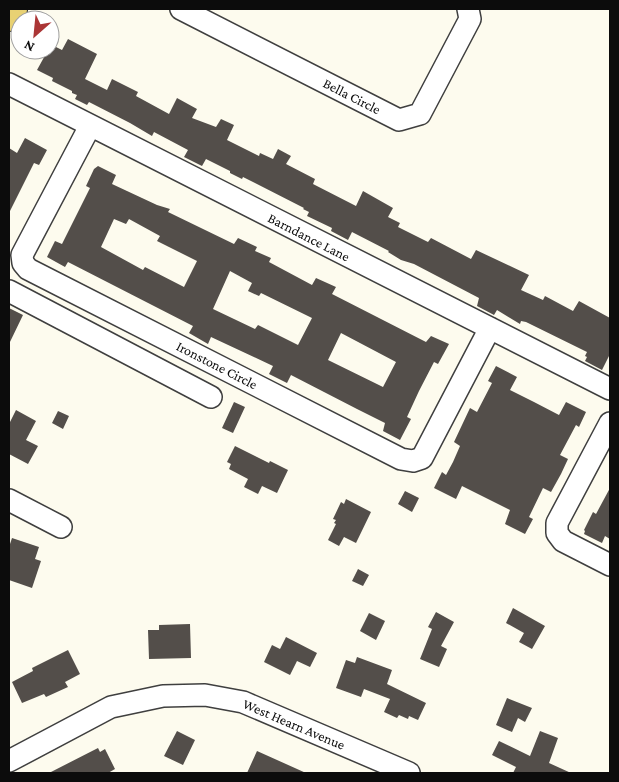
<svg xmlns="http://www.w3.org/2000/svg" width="619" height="782" font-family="'Crimson Pro',serif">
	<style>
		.building { fill: #534e4a; fill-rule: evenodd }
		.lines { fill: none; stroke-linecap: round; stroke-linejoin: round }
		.minor-casing { stroke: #3f3f3f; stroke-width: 24 }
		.major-casing { stroke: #1d1d1d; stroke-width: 30 }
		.minor { stroke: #fff; stroke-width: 21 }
		.major { stroke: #e8d173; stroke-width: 28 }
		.labels { text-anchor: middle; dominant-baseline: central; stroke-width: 5; stroke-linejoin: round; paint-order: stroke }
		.street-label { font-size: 14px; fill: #0c0c0c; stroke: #fff }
	</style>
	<rect width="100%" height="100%" fill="#fdfbee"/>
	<!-- building -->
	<path class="building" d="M68 39 97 54 85 79 107 90 112 79 138 92 136 96 169 114 177 98 197 109 192 118 216 127 221 119 234 125 227 140 259 156 260 153 273 159 278 149 291 156 286 164 315 179 313 184 356 206 363 191 393 208 388 217 400 223 398 227 428 242 431 238 471 259 476 250 529 275 521 290 543 300 545 296 573 311 579 301 610 318V354L602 370 585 361 587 357 585 356 587 352 526 322 521 321 520 324 497 310 494 315 477 306 479 298 414 264 401 260 388 252 389 251 352 232 348 240 331 231 332 228 307 216 309 212 303 209 304 208 243 177 242 179 230 173V171L206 159 202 166 184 157 188 150 154 132 152 136 130 123 89 102 87 105 75 99 77 95 72 93V91L52 81 53 78 37 70 48 50H50V44L62 50Z
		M25 138 47 150 39 165 34 163 9 213V148L17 153Z
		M98 166 116 175 112 184 157 205 170 209 168 212 234 244 238 238 257 247 255 251 271 258 269 262 312 285 316 278 336 287 332 294 426 342 431 336 449 344 438 364 434 362 419 391 407 417 411 419 400 440 383 431 385 423 357 409 291 375 287 383 269 374 273 366 211 337 208 344 189 333 193 326 68 262 65 267 47 257 55 241 62 244 90 188 86 186 94 169ZM114 219 126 224 129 219 160 236 157 241 197 261 184 287 145 267 143 270 101 247ZM230 271 252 283 248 291 259 296 261 293 312 318 298 345 258 325 255 329 213 309ZM341 333 396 362 383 387 328 360Z
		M9 308 23 315 9 344Z
		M496 366 517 377 510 390 534 402 559 415 566 402 586 412 579 427 576 425 560 455 568 459 561 474 551 492 543 488 529 517 533 519 525 534 505 524 510 510 462 486 456 499 434 488 442 472 446 475 453 462 460 446 454 442 470 408 477 412 492 383 488 381Z
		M234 402 245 407 233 433 222 428Z
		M16 410 36 421 26 440 38 446 28 464 9 454V424Z
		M58 411 69 416 63 429 52 423Z
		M235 446 269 463 270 461 288 470 277 493 262 486 258 494 244 487 248 479 229 469 231 464 227 462Z
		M610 488V539L605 536 602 543 584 534 585 531 584 530 593 512 596 514Z
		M405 491 419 498 412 512 398 504Z
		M346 499 371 512 356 543 344 537 339 546 328 540 336 524 334 523 336 520 333 519 341 502 344 504Z
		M12 538 39 547 35 559 41 561 32 588 9 580V547Z
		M358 569 369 575 363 586 352 581Z
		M513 608 545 626 532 649 519 642 524 633 506 623Z
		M436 612 454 622 441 646 447 649 439 667 420 659 432 629 428 627Z
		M369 613 385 621 376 640 360 631Z
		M190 624 191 658 149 659 148 630H159V625Z
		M286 637 317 653 310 667 297 661 290 675 264 662 272 645 280 649Z
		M68 650 80 674 65 682 68 687 46 697 44 694 22 703 12 682 33 671 32 668Z
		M357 657 392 670 387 684 426 703 418 720 409 716 408 719 399 715 397 718 384 712 390 699 364 689 361 697 336 688 346 660 355 663Z
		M507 698 532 708 525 722 518 718 512 732 496 725Z
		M177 731 195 740 183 765 164 756Z
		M540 731 558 738 549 763 571 773H513L516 767 492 755 499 741 530 756Z
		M98 748 100 752 105 749 115 769 108 773H49Z
		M257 751 306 773H247Z"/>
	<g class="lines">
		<!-- minor casing -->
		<g class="minor-casing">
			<path id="minor" d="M181 9 399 120 420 114 470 19 468 9
				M9 84 610 389
				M90 126 22 255 23 263 28 269 401 459 413 461 422 458 490 328
				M9 291 211 397
				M610 423 557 523V533L563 541 610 565
				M9 500 61 527
				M9 761 111 707 163 696 205 695 243 702 409 773"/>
		</g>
		<!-- major casing -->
		<g class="major-casing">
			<path id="major" d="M9 17 13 9"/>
		</g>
		<!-- minor -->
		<use href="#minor" class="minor"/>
		<!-- major -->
		<use href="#major" class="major"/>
	</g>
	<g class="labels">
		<!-- street labels -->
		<g class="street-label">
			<text transform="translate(352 96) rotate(27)">Bella Circle</text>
			<text transform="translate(309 237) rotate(27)">Barndance Lane</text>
			<text transform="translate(217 365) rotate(27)">Ironstone Circle</text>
			<text transform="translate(294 724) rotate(23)">West Hearn Avenue</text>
		</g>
	</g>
	<!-- border -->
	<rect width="619" height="782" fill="none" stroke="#0c0c0c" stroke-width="20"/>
	<!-- north arrow -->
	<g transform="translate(35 35) rotate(207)"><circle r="24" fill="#ffffff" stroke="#9e9e9e"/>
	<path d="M0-4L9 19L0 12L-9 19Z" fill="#ab3636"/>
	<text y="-8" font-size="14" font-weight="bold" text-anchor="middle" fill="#0c0c0c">N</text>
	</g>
</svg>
